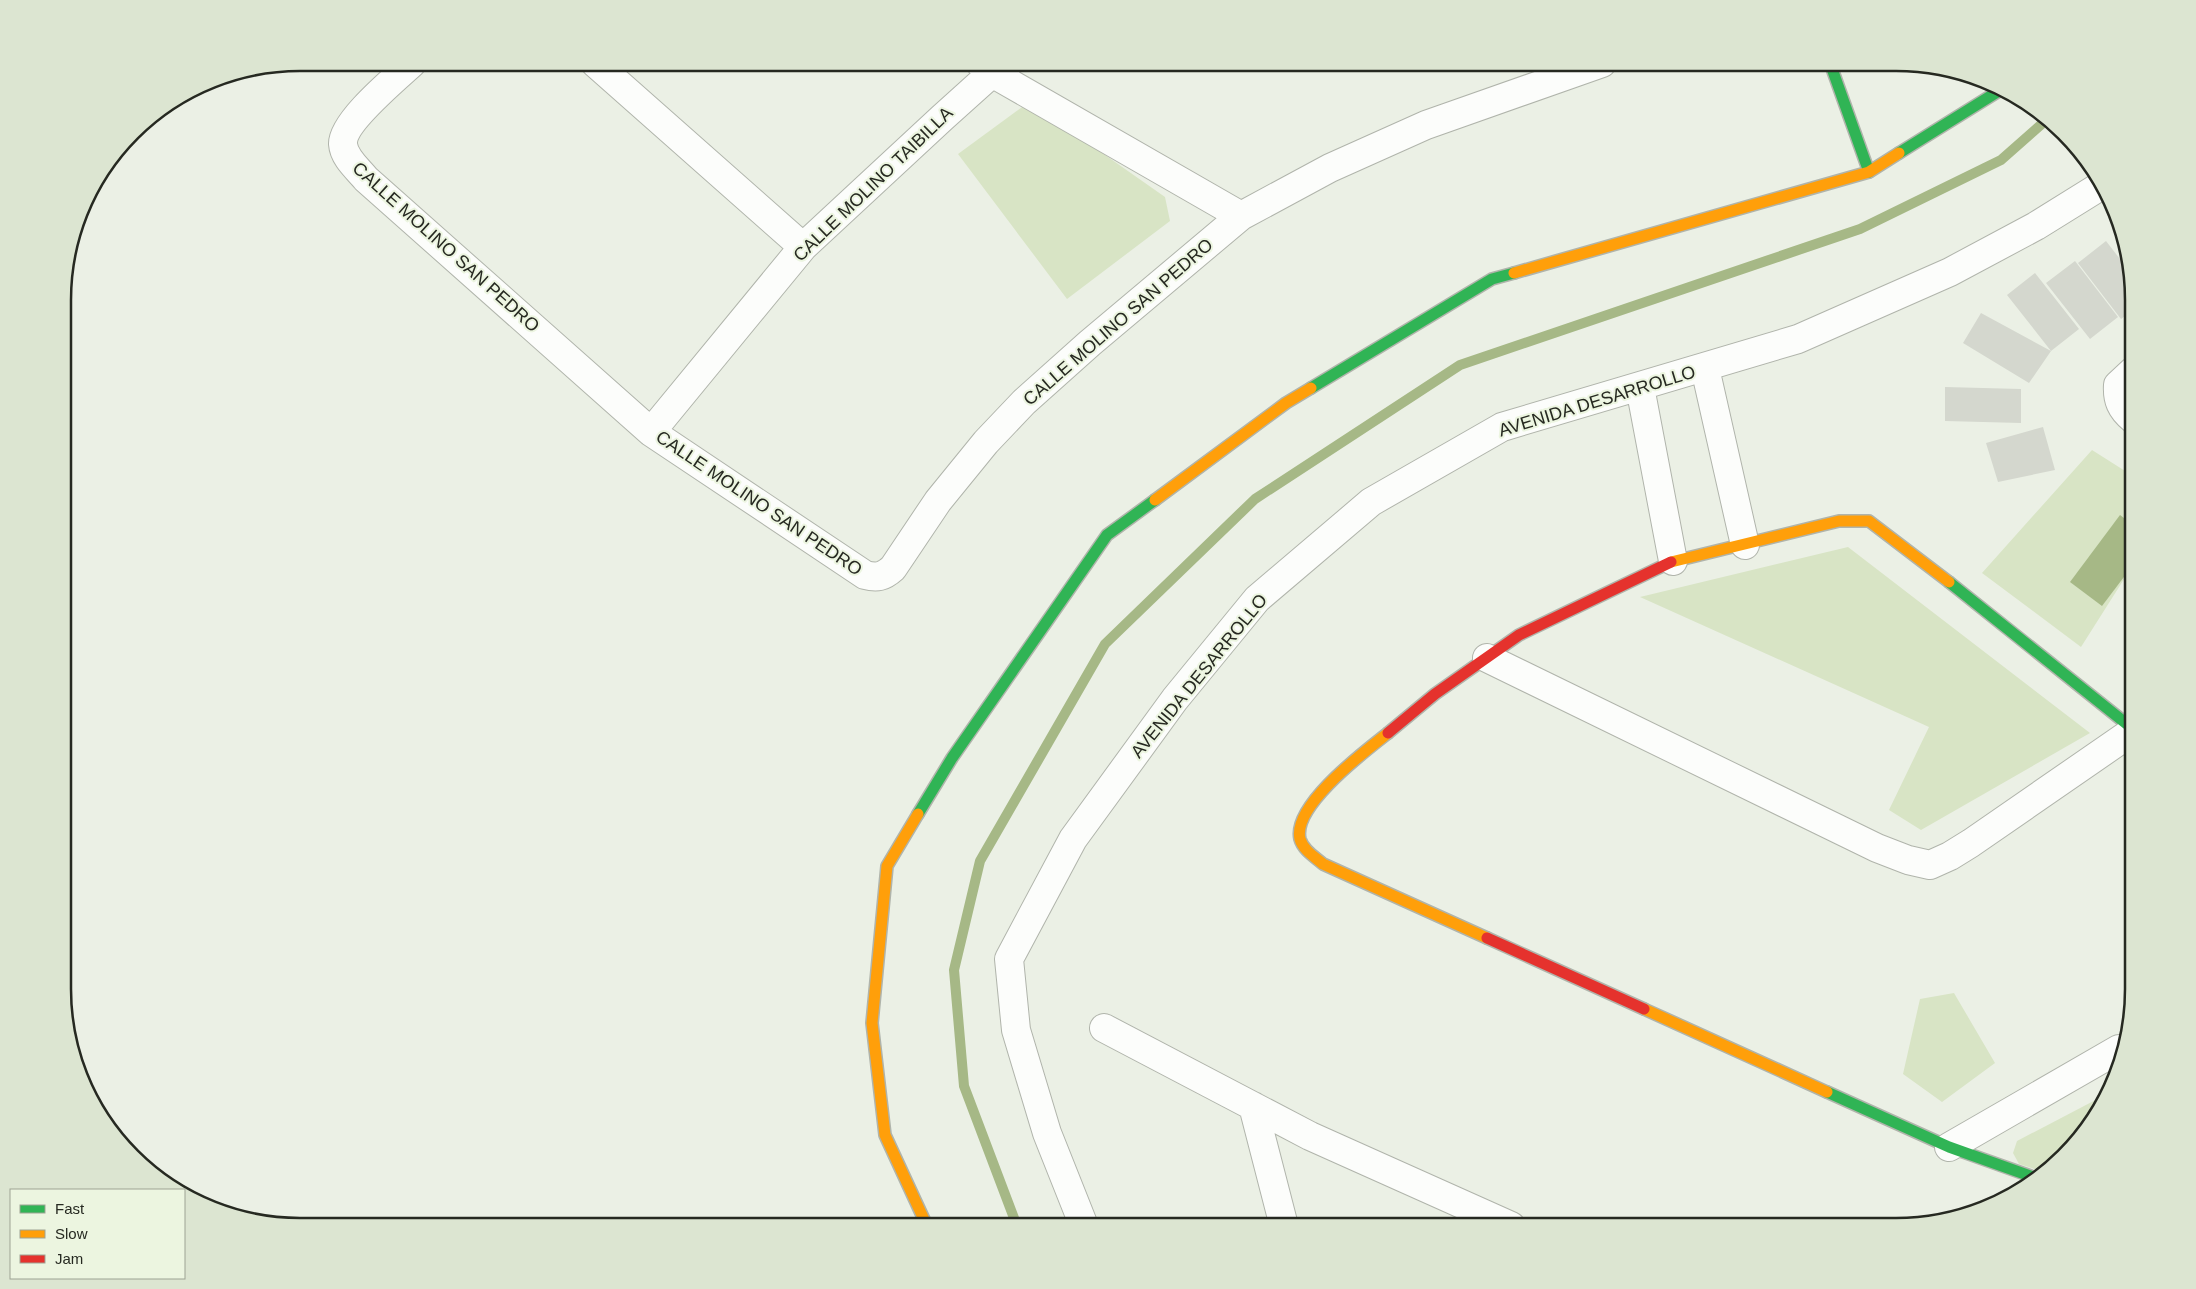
<svg xmlns="http://www.w3.org/2000/svg" width="2196" height="1289" font-family="Arial,sans-serif">
	<style>
		.green { fill: #d8e4c5 }
		.water { fill: #a6b886 }
		.lines { fill: none; stroke-linecap: round; stroke-linejoin: round }
		.stream { stroke: #a6b886; stroke-width: 10 }
		.building { fill: #d4d7ce }
		.street-casing { stroke: #b0b4ab; stroke-width: 30 }
		.fast-casing { stroke: #b0b4ab; stroke-width: 14 }
		.slow-casing { stroke: #b0b4ab; stroke-width: 14 }
		.jam-casing { stroke: #b0b4ab; stroke-width: 14 }
		.street { stroke: #fcfdfb; stroke-width: 28 }
		.fast { stroke: #30b455; stroke-width: 11 }
		.slow { stroke: #ff9f0a; stroke-width: 11 }
		.jam { stroke: #e5322d; stroke-width: 11 }
		.labels { text-anchor: middle; dominant-baseline: central; stroke-width: 4; stroke-linejoin: round; paint-order: stroke }
		.street-label { font-size: 18px; fill: #262921; stroke: #ecf5e0 }
		.rim { fill: none; stroke: #262921; stroke-width: 2.5 }
	</style>
	<rect width="100%" height="100%" fill="#ebf0e5"/>
	<!-- green -->
	<path class="green" d="M1025 105 1038 108 1165 197 1170 221 1067 299 958 154Z
		M2092 450 2133 476V565L2081 647 1982 573Z
		M1848 547 2090 733 1921 830 1889 810 1929 727 1640 597Z
		M1954 993 1995 1063 1942 1102 1903 1074 1920 999Z
		M2105 1095C2097 1123 2067 1154 2044 1172L2019 1164 2013 1153 2017 1141Z"/>
	<!-- water -->
	<path class="water" d="M2120 515 2133 525V565L2102 606 2070 582Z"/>
	<g class="lines">
		<!-- stream -->
		<path class="stream" d="M1017 1226 964 1086 954 970 980 861 1105 644 1255 499 1460 365 1860 229 2001 160 2044 122"/>
	</g>
	<!-- building -->
	<path class="building" d="M2106 241 2130 272 2133 310 2121 319 2078 263Z
		M2075 261 2118 317 2090 339 2046 283Z
		M2035 273 2079 329 2051 351 2007 295Z
		M1981 313 2051 351 2029 383 1963 343Z
		M1945 387 2021 389V423L1945 421Z
		M2043 427 2055 470 1998 482 1986 443Z"/>
	<g class="lines">
		<!-- street casing -->
		<g class="street-casing">
			<path id="street" d="M412 63C396 78 342 122 343 144 344 158 358 169 366 179L651 432 865 575C877 578 883 577 893 568L938 501 986 442 1024 402 1090 343 1241 216 1330 168 1426 125 1602 63
				M595 63 803 247
				M980 63 992 73 1241 216
				M1705 368 1745 545
				M2133 371 2118 385C2117 400 2121 409 2133 419
				M1640 387 1673 561
				M651 432 803 247 942 118 992 73 1009 63
				M1487 658 1877 848 1908 860 1930 865 1950 856 1971 843 2133 731
				M1104 1028 1310 1136 1511 1226
				M1253 1106 1284 1226
				M1949 1147 2119 1049
				M1084 1226 1047 1133 1016 1030 1009 959 1073 839 1175 699 1257 599 1371 502 1502 427 1798 339 1950 272 2036 226 2102 185"/>
		</g>
		<!-- fast casing -->
		<g class="fast-casing">
			<path id="fast" d="M1830 63 1869 172
				M1899 153 2002 89
				M1311 388 1492 279 1514 273
				M1949 582 2133 729
				M918 814 952 758 1107 535 1155 500
				M1827 1092 1949 1147 2036 1178"/>
		</g>
		<!-- slow casing -->
		<g class="slow-casing">
			<path id="slow" d="M1514 273 1869 172 1899 153
				M1155 500 1286 403 1311 388
				M1671 562 1839 521H1869L1949 582
				M1388 733C1364 752 1292 806 1300 839 1303 850 1315 857 1323 864L1487 938
				M918 814 887 866 872 1023 885 1135 927 1226
				M1644 1009 1827 1092"/>
		</g>
		<!-- jam casing -->
		<g class="jam-casing">
			<path id="jam" d="M1388 733 1435 694 1519 635 1671 562
				M1487 938 1644 1009"/>
		</g>
		<!-- street -->
		<use href="#street" class="street"/>
		<!-- fast -->
		<use href="#fast" class="fast"/>
		<!-- slow -->
		<use href="#slow" class="slow"/>
		<!-- jam -->
		<use href="#jam" class="jam"/>
	</g>
	<g class="labels">
		<!-- street labels -->
		<g class="street-label">
			<text transform="translate(873 184) rotate(-44)">CALLE MOLINO TAIBILLA</text>
			<text transform="translate(446 247) rotate(42)">CALLE MOLINO SAN PEDRO</text>
			<text transform="translate(1118 322) rotate(-41)">CALLE MOLINO SAN PEDRO</text>
			<text transform="translate(1597 401) rotate(-17)">AVENIDA DESARROLLO</text>
			<text transform="translate(759 503) rotate(34)">CALLE MOLINO SAN PEDRO</text>
			<text transform="translate(1199 676) rotate(-51)">AVENIDA DESARROLLO</text>
		</g>
	</g>
	<!-- crop -->
	<path d="M0 0H2196V1289H0ZM300 71H1896A229 229 0 0 1 2125 300V989A229 229 0 0 1 1896 1218H300A229 229 0 0 1 71 989V300A229 229 0 0 1 300 71Z" fill="#dce5d1" fill-rule="evenodd"/>
	<path class="rim" d="M300 71H1896A229 229 0 0 1 2125 300V989A229 229 0 0 1 1896 1218H300A229 229 0 0 1 71 989V300A229 229 0 0 1 300 71Z"/>
	<!-- legend -->
	<rect x="10" y="1189" width="175" height="90" fill="#ecf5e0" stroke="#9da394"/>
	<rect x="20" y="1205" width="25" height="8" fill="#30b455" stroke="#9da394"/>
	<text x="55" y="1214" font-size="15" fill="#262921">Fast</text>
	<rect x="20" y="1230" width="25" height="8" fill="#ff9f0a" stroke="#9da394"/>
	<text x="55" y="1239" font-size="15" fill="#262921">Slow</text>
	<rect x="20" y="1255" width="25" height="8" fill="#e5322d" stroke="#9da394"/>
	<text x="55" y="1264" font-size="15" fill="#262921">Jam</text>
</svg>
